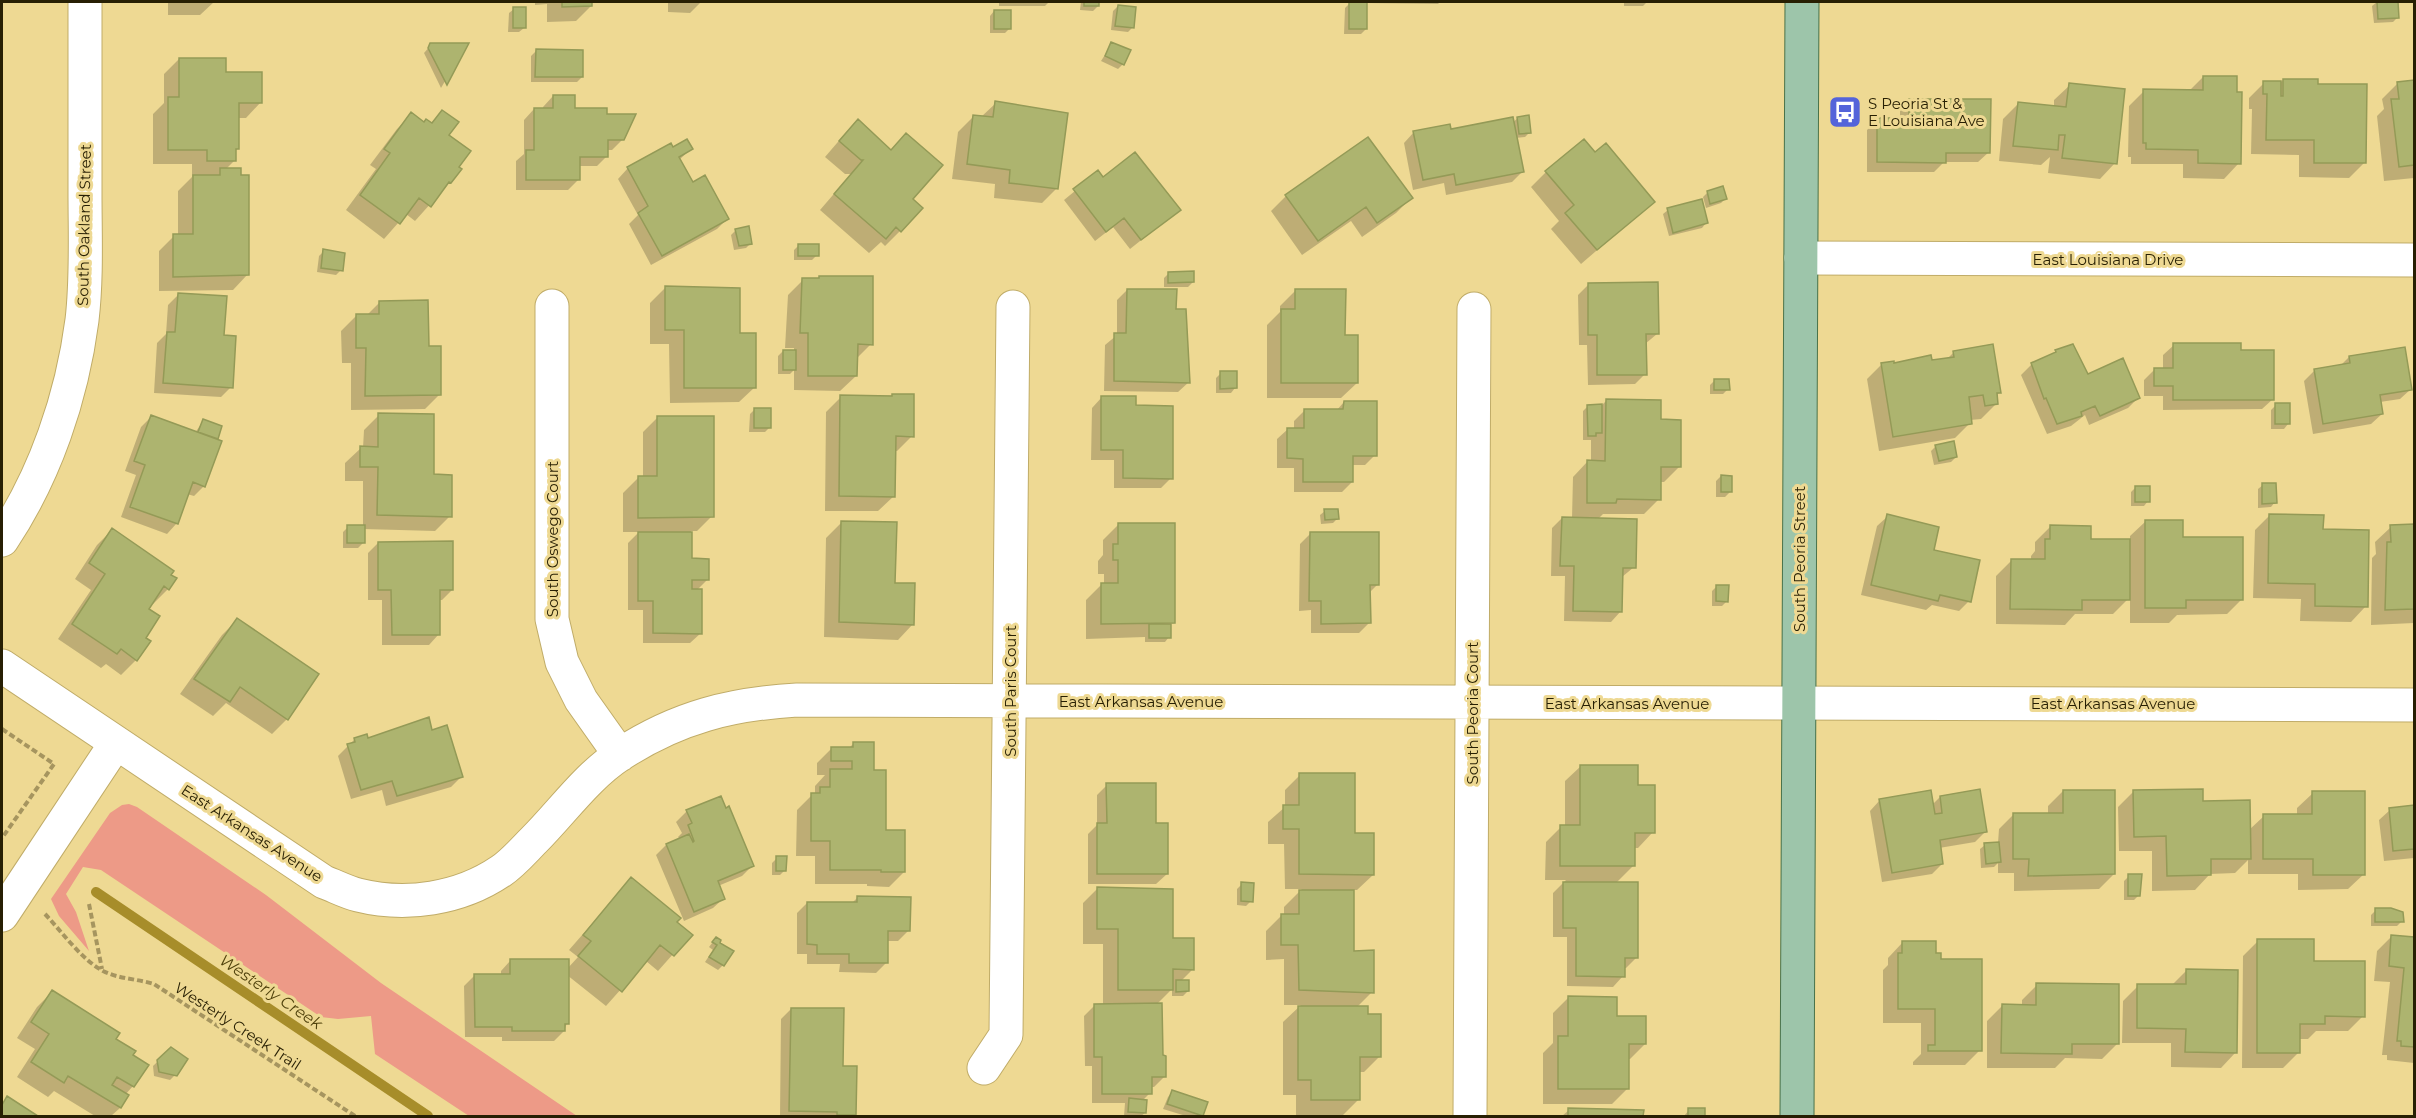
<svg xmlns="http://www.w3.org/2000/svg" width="2416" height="1118" font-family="Montserrat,sans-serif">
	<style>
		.green { fill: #ed9a87 }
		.shadow { fill: #0003 }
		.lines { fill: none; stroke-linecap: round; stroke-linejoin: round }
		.stream { stroke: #a78d2a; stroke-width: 10 }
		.building { fill: #adb46f; stroke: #949a57; stroke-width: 1.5 }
		.minor-casing { stroke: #c0ac68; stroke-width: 35 }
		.major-casing { stroke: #49724a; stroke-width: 35 }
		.path { stroke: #a6955f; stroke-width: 4; stroke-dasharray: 6 3; stroke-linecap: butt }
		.minor { stroke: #fff; stroke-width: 33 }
		.major { stroke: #9dc5aa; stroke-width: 33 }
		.labels { text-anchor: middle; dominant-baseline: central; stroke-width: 6; stroke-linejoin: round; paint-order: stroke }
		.poi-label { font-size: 15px; fill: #271f03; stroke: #eed993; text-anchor: start }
		.street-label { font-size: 15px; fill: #271f03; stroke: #eed993 }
		.water-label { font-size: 16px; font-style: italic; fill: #50420c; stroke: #eed993 }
	</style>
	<rect width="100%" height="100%" fill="#eed993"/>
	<!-- green -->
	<path class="green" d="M129 804 137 807 266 895 381 983 577 1116H469L375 1054 371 1016 338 1019 321 1017 101 870 83 867 66 894 76 912 89 951 59 916 51 899 110 813 122 805Z"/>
	<!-- shadow -->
	<path class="shadow" d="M168 2H214L200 15H168Z
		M503 2H591V6L576 21 547 22V4L535 5V2Z
		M668 2H701L690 13 668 12Z
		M999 2H1049L1045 6H999Z
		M1081 2H1098V6L1093 11 1080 10Z
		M1340 2H1440L1438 4 1366 3V29L1361 34H1344L1345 8 1350 3Z
		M1624 2H1647L1643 6H1624Z
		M2377 2H2397L2398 17 2393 22 2374 23 2372 6Z
		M1118 6 1132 28 1128 32 1111 30 1113 11Z
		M514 9 524 28 519 32H508L509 13Z
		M994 11 1010 28 1005 33H990V16Z
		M1112 44 1123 64 1118 69 1101 61Z
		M431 45H466L441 88 424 53Z
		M536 51 582 77 577 82H531V56Z
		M179 59 225 73 261 102 246 118H237V148L235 151V160L226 169 248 274 233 290 159 291V251L174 236H178V191L192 177V164H153V114L164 103V74Z
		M2203 77 2239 163 2224 179 2183 178V164H2131V157H2128L2129 106 2144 91H2189Z
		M2283 80 2317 86 2364 163 2349 178 2299 177V155L2251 154 2252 109H2249V98L2264 83 2279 84Z
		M2414 82V178L2384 181 2377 116 2384 109 2382 99 2397 84Z
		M2070 85 2115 163 2100 179 2048 173 2050 157 2041 165 1999 161 2003 119 2019 103 2054 107V100Z
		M553 96 573 109 606 115 622 140 612 150H607V156L597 166H578V180L568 190H516V161L524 154V120L534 109H543V107Z
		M1910 100 1989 152 1978 162H1944L1934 172H1867V130L1878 119H1900V110Z
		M996 103 1057 188 1042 203 994 198 995 184 952 179 958 132 974 116 981 117Z
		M442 112 457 167 450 182 415 221 406 214 384 239 346 210 376 169 370 165 397 129 412 114 424 123 430 124Z
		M1518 118 1530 132 1525 137 1515 138 1522 172 1512 182 1446 195 1444 183 1413 190 1404 143 1414 132 1450 131 1512 123Z
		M906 135 911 199 900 231 885 246 881 242 869 253 820 210 851 174H845L825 157 843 136 890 151Z
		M672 149H691L679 160 692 184 727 219 717 229 651 265 629 224 638 215 618 179 628 168Z
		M1595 154 1653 202 1581 264 1551 229 1559 221 1531 187 1546 172Z
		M1098 172 1103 179 1179 210 1130 249 1113 227 1095 241 1064 200Z
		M1708 192 1726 198 1721 203 1706 208 1703 197Z
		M1286 196 1411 198 1396 213 1362 237 1351 221 1302 255 1271 211Z
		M1668 210 1706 223 1702 228 1669 236 1663 214Z
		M736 230 751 243 746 248 734 250 731 235Z
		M799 245 817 255 812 260H794V250Z
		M324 251 341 270 336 275 317 272 319 256Z
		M1169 273 1193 282 1188 287H1164V278Z
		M820 277 871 344 856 359V376L840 391 794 390V370L790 374H778V356L783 351H794V348H785L788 295 803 280H817Z
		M1588 285 1657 334 1645 344V374L1635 384 1588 385 1587 345H1579L1578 295Z
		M665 288 739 334 755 387 739 402 670 403 669 344H650V303Z
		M1127 290 1189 382 1178 392 1104 391 1105 345 1117 335V300Z
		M1295 291 1344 337 1357 383 1341 398H1267V325L1280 312V306Z
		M178 295 223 337 231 387 221 397 154 393 157 343 166 334 168 305Z
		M379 303 428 347 440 394 425 409 351 410V363H342L341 331 356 316 367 315Z
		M2174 345 2239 351 2273 399 2262 409 2163 410V396H2144V380L2154 370H2163V355Z
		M1954 352 2000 392 1996 396 1997 403 1981 419 1970 420V423L1955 438 1879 451 1867 379 1882 364 1947 359Z
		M2056 352 2088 376 2138 398 2128 408 2089 425 2085 415 2071 426 2047 434 2021 375 2031 365Z
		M2349 357 2411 389 2400 399 2380 402 2382 414 2371 424 2313 434 2304 381 2315 370 2340 366Z
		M1221 373 1235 388 1231 393H1216V378Z
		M1715 380 1728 389 1723 394H1710V385Z
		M913 395 912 436 897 451H894V496L878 511H825L826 412 841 397Z
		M1102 397 1135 407 1171 478 1161 488H1114V460H1091L1092 408Z
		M1607 400 1659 421 1679 467 1664 482H1659V499L1644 514H1603L1598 519 1634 567 1622 577 1621 611 1611 622 1564 621 1565 576H1551L1552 528 1562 518H1572L1573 477 1588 461 1591 462V440H1583V411L1588 406 1602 405Z
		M1344 402 1375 455 1365 465H1352V482L1342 492H1294V468H1277V439L1288 429H1294V421L1304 411H1336Z
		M2276 405 2288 424 2284 429H2271V410Z
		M755 409 770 427 765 432H749L750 414Z
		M379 415 432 476 450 516 435 531 363 529V543L358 548H343V532L348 527H363V481H345V463L361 448H363L364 430Z
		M151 417 195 433 203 421 220 427 215 440 204 486 194 496 187 494 177 523 167 534 121 517 136 475 125 471 141 427Z
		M658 417 712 516 697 531H691V560L707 580 697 590 701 633 690 643H643V610H628V543L639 532H623V493L638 478H643V432Z
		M1936 446 1956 457 1951 462 1934 465 1931 451Z
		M1721 476 1730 492 1725 497H1716V481Z
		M2263 485 2275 502 2271 507 2258 508V489Z
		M2136 487 2148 501 2144 506H2131V492Z
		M1325 511 1337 519 1333 523 1321 524 1320 515Z
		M2270 515 2322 531 2366 606 2351 622 2300 621 2301 599 2253 598 2255 530Z
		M1888 516 1932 551 1969 601 1959 611 1932 605 1926 610 1861 595 1877 526Z
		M2146 521 2182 538 2242 599 2227 614 2177 615 2169 623H2130V597L2113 614H2075L2065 625 1996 624V576L2011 561H2031V556L2035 551V542L2050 527 2090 541H2130V536Z
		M841 523 894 584 913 624 898 640 824 637 826 538Z
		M1119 524 1173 622 1170 625 1169 637 1165 642H1145V637L1086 639V600L1101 585H1104V574H1098V561L1103 555V540Z
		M2414 526V623L2371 625 2372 558 2376 554 2375 542 2391 527Z
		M112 530 169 576 168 589 153 604 151 603 147 609 144 638 136 660 121 675 106 664 101 668 58 639 91 590 75 579 97 545Z
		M1310 534 1378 584 1369 593V623L1359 633H1311V610L1299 611 1300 544Z
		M378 543 452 590 442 600H438L439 634 429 645H382V600H368V553Z
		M1717 586 1727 601 1722 606H1712V591Z
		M237 620 287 719 272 734 226 703 213 716 180 694 222 635Z
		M431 732 461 777 451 787 386 806 382 790 351 799 338 756 355 739 367 740Z
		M854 743 884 831 904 872 889 887 867 886V884H815V856H796L797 810 812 795H815V786L825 775H817V763L832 748H849Z
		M1581 766 1636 786 1653 832 1638 848H1633V866L1615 884 1636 958 1626 968H1623V976L1613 987 1567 986V937H1553V893L1566 880H1545L1546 842 1561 827H1565V781Z
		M1300 775 1354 835 1373 875 1357 890H1352V952L1372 992 1357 1007 1366 1016 1379 1057 1364 1072H1358V1100L1343 1115H1296V1095H1283V1022L1301 1005H1284V959L1266 960V931L1281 916H1284V907L1302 889H1285L1284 844H1268V822L1285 807V790Z
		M1107 785 1167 874 1156 884H1088V834L1097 825V795Z
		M2063 791 2114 874 2099 889 2014 891V873H1998V863L1994 867 1981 868 1980 849 1985 845 1998 843 1999 829 2014 814H2048V806Z
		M2133 792 2201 802 2249 830 2264 816 2297 815V808L2313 793 2364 874 2348 889 2298 890V874H2248V860L2235 873 2210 874 2195 890 2152 891V851H2119L2118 807Z
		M1940 797 1986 831 1975 842 1939 848 1942 864 1932 874 1882 882 1870 811 1880 800 1932 805Z
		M2414 806V858L2384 861 2379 820 2390 810Z
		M687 811 752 866 742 876 718 886 724 898 713 908 684 921 656 855 666 845 680 839 678 837 682 833 676 822Z
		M777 858 785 870 780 875H772V863Z
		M2129 876 2139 895 2134 900H2124V881Z
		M631 879 690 935 658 971 646 961 606 1006 567 975V1023L564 1031 554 1041H502V1037H465L464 986 475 975H501V971L511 960 567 969 578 957 569 950Z
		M1242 884 1251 901 1246 906 1237 905V889Z
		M1098 888 1171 939 1193 969 1180 982 1188 991 1183 996H1172V989L1156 1005 1164 1077 1154 1087H1150V1093L1142 1101 1145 1113 1141 1116H1124L1125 1103H1092V1066H1085L1084 1016 1095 1005H1103V944H1083V903Z
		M857 898 909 930 898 941H887L886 963 876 973 839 972 840 964H807V954H797V913L807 903H852Z
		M2376 910 2402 921 2397 926H2371V915Z
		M2392 936 2414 939V1063L2387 1060V1055H2382L2390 982 2374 981 2377 951Z
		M716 938 723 965 718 970 705 962 713 950 709 947Z
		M2258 941 2312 962 2363 1016 2348 1031H2316L2308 1039H2299V1052L2283 1068H2242L2243 956Z
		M1903 942 1934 955 1940 960 1980 1050 1965 1065H1913V1062L1921 1054V1023H1883V970L1888 965V958Z
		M2187 970 2236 1052 2221 1068 2171 1067V1043H2122L2123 1001 2138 986H2171Z
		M2037 985 2117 1044 2102 1059 2065 1058 2055 1068H1987V1021L2002 1006H2022V1000Z
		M52 992 114 1039 131 1055 133 1086 125 1095 127 1096 120 1108 111 1116H95L54 1091 48 1097 17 1077 35 1049 17 1038 37 1007Z
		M1568 998 1616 1018 1645 1044 1630 1059H1627V1089L1612 1104H1543V1053L1553 1043V1013Z
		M791 1009 842 1068 854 1115 852 1116H780L781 1019Z
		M171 1049 175 1075 170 1080 154 1076 153 1066Z
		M1172 1092 1201 1115 1186 1116 1163 1109 1168 1097Z
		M7 1098 35 1116H2V1104Z
		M1569 1110 1642 1112V1116H1562Z
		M1689 1110H1704V1116H1684Z"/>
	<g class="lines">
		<!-- stream -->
		<path class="stream" d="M96 892 428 1116"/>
	</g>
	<!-- building -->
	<path class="building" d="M562 2H592V6L562 7Z
		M1084 2H1099V6H1084Z
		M1349 2H1367V29H1349Z
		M2377 2H2398L2399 18 2378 19Z
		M1118 5 1136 7 1134 28 1115 26Z
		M513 7H526V28H513Z
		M994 10H1011V29H994Z
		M1111 42 1131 50 1124 65 1105 56Z
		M430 43H469L447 85 428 48Z
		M536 49 583 50V77H535Z
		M179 58H226V72H262V103H239V149H236V161H207V150H168V97H179Z
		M2203 76H2237V92H2242L2241 164 2198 163V150L2146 149V143H2143V89L2203 90Z
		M2283 79H2318V84H2367L2366 163H2314V140H2266L2267 94H2263V81H2281V96H2283Z
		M2414 80V165L2399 167 2391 99H2399L2397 82Z
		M2069 83 2125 89 2117 164 2062 158 2065 135H2059L2058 150 2013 146 2018 102 2066 107Z
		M553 95H575V108H607V114H636L624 140H608V157H580V180H526V150H534V108H553Z
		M1909 99H1991L1990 153H1946V163L1877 162V118H1909Z
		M995 101 1068 113 1058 189 1009 183 1010 170 967 164 973 115 993 117Z
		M442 110 459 122 449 135 471 151 459 167 462 169 451 183 449 182 431 207 419 198 400 224 360 195 390 153 384 149 411 112 424 122 426 119 432 123Z
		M1529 115 1531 133 1519 134 1517 117Z
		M1513 117 1524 172 1456 185 1454 174 1423 180 1413 131 1450 124 1451 129Z
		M858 119 891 150 906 133 943 165 913 199 923 208 901 232 896 227 886 239 834 194 863 160H861L839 141Z
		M1368 137 1413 198 1377 223 1366 207 1318 241 1285 195Z
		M687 139 693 149 679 157 693 182 705 175 729 219 662 256 638 213 648 206 627 167 671 143 673 147Z
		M1584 139 1595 152 1606 143 1655 202 1597 250 1565 213 1574 205 1545 171Z
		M1135 152 1181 210 1141 240 1124 218 1106 232 1073 189 1098 170 1103 177Z
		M220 168H241V175H249V275L173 277V234H193V175H220Z
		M1723 186 1727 199 1710 204 1707 191Z
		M1702 199 1708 223 1673 233 1667 208Z
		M749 226 752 244 739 246 735 229Z
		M798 244H819V256H798Z
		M323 249 345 253 343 271 321 268Z
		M1194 271V282L1168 283V272Z
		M819 276H873V345L858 344 857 376H808V333H800L802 278H819Z
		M1658 282 1659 334H1646L1647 375H1597V335H1588V283Z
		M665 286 740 288V333H756V388H684V330H665Z
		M1127 289H1177L1176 309H1186L1190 383 1114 381V333H1126Z
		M1295 289H1346L1345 335H1358V383H1281V309H1295Z
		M178 293 227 296 224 335 236 336 233 388 163 383 167 332H175Z
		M428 300 429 346H441V395L365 396 366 348H356V314H379V301Z
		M2173 343H2241V350H2274V400H2173V386H2154V368H2173Z
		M1993 344 2001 393H1997L1998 404 1985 406 1983 395 1969 397 1972 424 1893 437 1881 363 1894 361V363L1931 355 1932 360 1954 357 1953 351Z
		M2073 344 2088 374 2123 358 2140 398 2100 416 2095 406 2081 412 2082 416 2057 424 2046 398 2044 399 2031 363 2056 352 2055 350Z
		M2405 347 2412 390 2380 395 2383 414 2323 424 2314 369 2350 363 2349 356Z
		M783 350H796V370H783Z
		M1220 371H1237V388L1220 389Z
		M1714 379H1729L1730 390H1714Z
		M892 394H914V437L896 436 895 497 839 496 840 395 892 396Z
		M1101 396H1136V405L1173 406V479L1123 478V450H1101Z
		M1606 399 1661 400V419L1681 420V467H1661V500L1617 499 1616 503H1587V460L1605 461Z
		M1344 401H1377V456H1353V482H1303V459L1287 458V428H1304V409H1343Z
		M2275 403H2290V424H2275Z
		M1602 404V433H1596V436H1588L1587 405Z
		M754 408H771V428H754Z
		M378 413 434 414V474L452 475V517L377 515 378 467H360V446L378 447Z
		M151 415 222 441 205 487 193 482 178 524 130 507 145 465 134 461Z
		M657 416H714V517L638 518V476H657Z
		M203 419 222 426 218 439 198 432Z
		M1954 441 1957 457 1939 461 1935 445Z
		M1721 475 1732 476V492H1721Z
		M2262 483H2276L2277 503 2262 504Z
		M2135 486H2150V502H2135Z
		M1324 509H1338L1339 519 1325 520Z
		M1887 514 1939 527 1934 550 1980 560 1971 602 1940 595 1938 601 1871 585Z
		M2269 514 2324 515 2323 529 2369 530 2368 607 2315 606V584L2268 583Z
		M1562 517 1637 519 1636 568H1623L1622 612 1573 611 1574 566H1560Z
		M2145 520H2183V537H2243V600H2186V608H2145Z
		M841 521 897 522 895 583H915L914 625 839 622Z
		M1118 523H1175V623L1101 624V583H1118V560H1113V544H1118Z
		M2414 524V609L2385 610 2387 542H2391L2390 525Z
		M347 525H365V543H347Z
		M2050 525 2091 526V539H2130V600H2082V610L2010 609 2011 559H2045V539H2050Z
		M112 528 174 571 171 575 177 578 169 590 164 586 149 609 160 616 146 638 151 641 137 661 121 649 117 654 72 624 105 574 89 563Z
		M638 532H692V558L709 559V580H692V589H702V634L653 633V601H638Z
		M1310 532H1379V585H1370L1371 623 1321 624V601H1309Z
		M453 541V590H440V635H392L391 590H378V542Z
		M1716 585H1729L1728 602 1716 601Z
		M237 618 319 674 288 720 240 687 230 702 194 679Z
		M1149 624H1171V638H1149Z
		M429 717 432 730 447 725 463 777 397 796 392 781 361 790 347 744 355 742 354 738 367 734 368 738Z
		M853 742H874V770H886V830H905V872H881V870H830V841H811V793H820V787H830V769H852V761H831V747H853Z
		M1580 765H1638V785H1655V833H1635V866H1560V825H1580Z
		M1299 773H1355V833H1374V875L1299 874V829H1283V805H1299Z
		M1106 783H1156V823H1168V874H1097V823H1107Z
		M1980 789 1987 832 1940 840 1943 864 1892 873 1879 799 1931 790 1935 814 1942 813 1940 796Z
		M2203 789V801L2250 800 2251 859H2211V875L2167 876 2166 836 2134 837 2133 790Z
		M2063 790H2115V874L2028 876 2029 859H2013V813H2063Z
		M2312 791H2365V875H2313V859H2263V814H2312Z
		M721 796 726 808 729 806 754 866 718 881 725 899 694 912 666 844 689 834 693 842 694 841 688 825 692 823 686 810Z
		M2414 805V849L2393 851 2389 808Z
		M1999 842 2001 862 1986 864 1984 843Z
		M776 856H787L786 871H776Z
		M2128 874H2142L2140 896H2128Z
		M631 877 681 918 677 922 693 935 674 956 660 945 622 992 578 956 591 941 583 935Z
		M1241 882 1254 883 1253 902 1241 901Z
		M1563 882H1638V958H1625V977L1576 976V928H1563Z
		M1097 887 1173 889V938H1194V970L1173 969V990H1118V929H1097Z
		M1299 890H1354V951L1374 950V993L1299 990 1298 945H1281V914H1299Z
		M857 896 911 897 910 931H888V963H849V954H817V945L807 944V902H857Z
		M2375 908H2391L2403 912 2404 922H2375Z
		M2391 935 2414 937V1047L2401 1046V1041H2397L2404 968 2389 966Z
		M716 937 721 940 720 943 734 951 724 966 709 957 717 945 712 942Z
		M2257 939H2314V961H2365V1017L2325 1016V1024H2300V1053H2257Z
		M1902 941H1936V953H1941V959H1982V1051H1928V1045H1935V1009H1898V953H1902Z
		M510 959H569V1024H565V1031H512V1027H475L474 974H510Z
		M2186 969 2238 970 2237 1053 2185 1052 2186 1029 2137 1028V984H2186Z
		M1176 980H1189V991L1176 992Z
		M2036 983 2119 984V1044H2072V1054L2001 1053 2002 1004 2036 1005Z
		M52 990 120 1033 116 1039 136 1051 133 1055 149 1065 134 1087 117 1077 112 1085 129 1095 121 1108 68 1076 64 1083 31 1062 49 1034 31 1022Z
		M1568 996 1617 997V1016H1646V1044H1629V1089H1558V1036H1568Z
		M1162 1003 1163 1055 1166 1056V1077H1152V1094H1102V1057H1094V1004Z
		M1298 1006H1368V1014H1381V1057H1360V1100H1311V1080H1298Z
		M791 1008H844L843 1066H857L856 1115H837V1112L789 1111Z
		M171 1047 188 1059 177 1076 159 1072 157 1060Z
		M1172 1090 1208 1102 1203 1116 1167 1104Z
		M7 1096 38 1116H2V1105Z
		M1129 1098 1147 1100 1146 1113 1128 1112Z
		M1568 1108 1644 1110 1643 1116H1568Z
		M1688 1108H1705V1116H1688Z"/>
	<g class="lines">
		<!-- minor casing -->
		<g class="minor-casing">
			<path id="minor" d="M1801 258 2414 260
				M552 306V619L562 662 581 700 620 755
				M2 540C45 476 72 397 82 320 87 278 85 235 85 193 85 129 85 65 85 2
				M2 666 324 882C335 886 346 892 358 895 406 907 460 899 501 871 513 863 524 850 534 840 563 811 586 777 621 754 678 717 731 704 797 700L2414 705
				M2 915 116 743
				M984 1068 1006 1035 1013 307
				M1470 1116 1474 309"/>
		</g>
		<!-- major casing -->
		<g class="major-casing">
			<path id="major" d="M1797 1116 1802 2"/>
		</g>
		<!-- path -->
		<path class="path" d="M2 729 54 764 2 838
			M89 904 102 969
			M45 914C63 933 81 959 103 971 119 979 138 979 154 984L355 1116"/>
		<!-- minor -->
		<use href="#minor" class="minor"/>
		<!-- major -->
		<use href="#major" class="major"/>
	</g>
	<!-- icons -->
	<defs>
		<g id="bus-square" transform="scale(1.725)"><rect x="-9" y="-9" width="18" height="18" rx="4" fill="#5464da" stroke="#eed993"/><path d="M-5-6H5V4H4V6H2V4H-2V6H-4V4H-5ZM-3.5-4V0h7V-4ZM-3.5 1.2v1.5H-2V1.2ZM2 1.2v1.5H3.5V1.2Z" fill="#fff"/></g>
	</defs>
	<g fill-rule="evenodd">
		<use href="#bus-square" x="1845" y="112"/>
	</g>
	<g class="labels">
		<!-- poi labels -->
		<g class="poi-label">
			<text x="1868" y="103">S Peoria St &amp;<tspan x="1868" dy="17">E Louisiana Ave</tspan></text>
		</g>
		<!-- street labels -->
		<g class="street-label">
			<text transform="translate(84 225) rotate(-89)">South Oakland Street</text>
			<text x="2108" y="259">East Louisiana Drive</text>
			<text transform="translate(552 539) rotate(-90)">South Oswego Court</text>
			<text transform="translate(1799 559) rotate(-90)">South Peoria Street</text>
			<text transform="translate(1010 691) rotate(-90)">South Paris Court</text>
			<text x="1141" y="701">East Arkansas Avenue</text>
			<text x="1627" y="703">East Arkansas Avenue</text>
			<text x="2113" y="703">East Arkansas Avenue</text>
			<text transform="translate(1472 713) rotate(-90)">South Peoria Court</text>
			<text transform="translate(252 833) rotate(33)">East Arkansas Avenue</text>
			<text transform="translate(238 1026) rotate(33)">Westerly Creek Trail</text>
		</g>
		<!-- water labels -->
		<g class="water-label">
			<text transform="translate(271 992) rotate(34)">Westerly Creek</text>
		</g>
	</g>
	<!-- border -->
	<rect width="2416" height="1118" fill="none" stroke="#271f03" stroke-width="6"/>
</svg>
